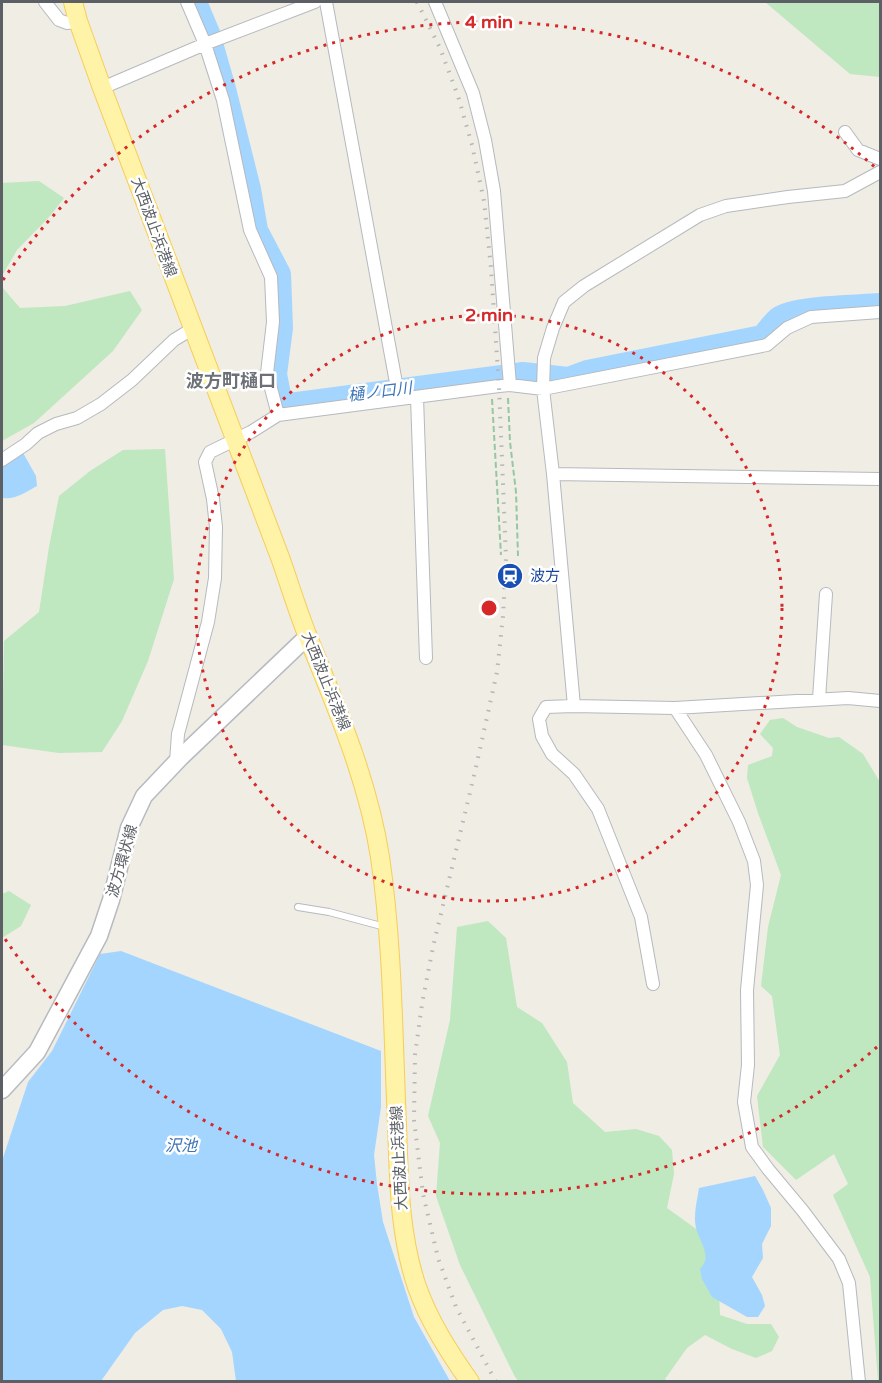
<svg xmlns="http://www.w3.org/2000/svg" width="882" height="1383" font-family="'Varela Round','Noto Sans JP',sans-serif">
	<style>
		.green { fill: #bfe7c0 }
		.water { fill: #a3d5ff }
		.lines { fill: none; stroke-linecap: round; stroke-linejoin: round }
		.river { stroke: #a3d5ff; stroke-width: 22 }
		.lane-casing { stroke: #b6b9be; stroke-width: 8 }
		.street-casing { stroke: #b6b9be; stroke-width: 14 }
		.secondary-casing { stroke: #b7bac0; stroke-width: 19 }
		.primary-casing { stroke: #f7cd55; stroke-width: 20 }
		.path { stroke: #97c6a6; stroke-width: 2; stroke-dasharray: 6 3; stroke-linecap: butt }
		.lane { stroke: #fff; stroke-width: 6 }
		.street { stroke: #fff; stroke-width: 12 }
		.secondary { stroke: #fff; stroke-width: 16 }
		.primary { stroke: #fff3a8; stroke-width: 18 }
		.rail { stroke: #b5b6b6; stroke-width: 4; stroke-dasharray: 1.5 8; stroke-linecap: butt }
		.ring { fill: none; stroke: #d62828; stroke-width: 3; stroke-dasharray: 3 6 }
		.labels { text-anchor: middle; dominant-baseline: central; stroke-width: 5; stroke-linejoin: round; paint-order: stroke }
		.street-label { font-size: 15px; fill: #5c6065; stroke: #fff }
		.transit-label { font-size: 15px; fill: #164399; stroke: #fff; text-anchor: start }
		.water-label { font-size: 16px; font-style: italic; fill: #3c74b6; stroke: #fff }
		.quarter-label { font-size: 18px; font-weight: bold; fill: #6d7177; stroke: #fff }
		.centre { fill: #d62828; stroke: #fff; stroke-width: 3 }
		.ring-label { font-size: 18px; text-anchor: middle; font-weight: bold; fill: #d62828; stroke: #fff; stroke-width: 5; stroke-linejoin: round; paint-order: stroke }
	</style>
	<rect width="100%" height="100%" fill="#efede4"/>
	<!-- green -->
	<path class="green" d="M765 2H880V77L850 74Z
		M39 181 64 198 50 216 17 250 2 276V183Z
		M2 287 20 308 65 306 130 291 142 310 113 351 34 423 2 441Z
		M165 449 174 579 148 661 122 721 102 752 59 753 2 745 4 641 39 612 49 547 59 496 90 471 123 450Z
		M783 718 797 727 829 738 839 737 863 754 880 782V1381H878L870 1277 833 1195 848 1184 834 1154 796 1180 763 1147 757 1096 780 1055 772 996 761 986 768 927 781 875 758 813 747 778 748 765 772 756 773 748 760 734 770 720Z
		M9 891 31 905 21 926 2 938V894Z
		M488 921 506 938 517 1007 542 1023 567 1062 573 1103 605 1132 636 1129 659 1136 672 1150 674 1174 667 1208 717 1244 720 1315 747 1324H771L779 1337 772 1351 756 1358 732 1349 705 1335 687 1348 665 1379 668 1381H518L514 1375 460 1265 436 1196 440 1143 428 1116 450 1020 457 927Z"/>
	<!-- water -->
	<path class="water" d="M22 451 36 476 37 486C26 492 15 500 2 498V462Z
		M121 951 381 1051V1107L374 1155 377 1184 383 1222 414 1317 450 1381H236L232 1352 221 1329 202 1310 182 1306 163 1310 135 1333 101 1381H2V1161L28 1082 52 1051 100 954Z
		M755 1176 763 1190 771 1208V1226L762 1244 763 1258 752 1277 762 1295 765 1306 758 1317H747L712 1297 702 1279 700 1269C702 1267 704 1264 705 1261 708 1250 698 1238 696 1228 693 1216 697 1201 699 1188Z"/>
	<g class="lines">
		<!-- river -->
		<path class="river" d="M196 2 209 33 224 85 250 189 257 230 280 274 282 328 276 374 282 405 523 373 568 378 587 371 762 336C767 331 772 323 778 318 793 306 859 306 880 304"/>
		<!-- lane casing -->
		<g class="lane-casing">
			<path id="lane" d="M298 907 329 912 385 927"/>
		</g>
		<!-- street casing -->
		<g class="street-casing">
			<path id="street" d="M45 2 59 20 67 23 78 21
				M187 2 205 44 223 100 250 230 271 277 273 322 267 373 278 415
				M326 2 399 399
				M435 2 473 93 485 140 494 191 510 385
				M102 88 205 44 315 2
				M845 132 858 150 880 159
				M417 397 426 658
				M2 460 26 444 38 433 56 424 77 418 101 404 132 380 174 340 192 329
				M553 474 880 479
				M819 699 826 594
				M574 706 553 474 543 389 544 358 553 328 564 302 584 286 700 215 726 206 788 197 845 191 880 172
				M675 708 706 755 739 822 754 861 757 885 747 990 748 1065 744 1102 752 1147 768 1169 803 1211 839 1259 849 1283 859 1382
				M176 762 178 734 208 622 215 578 216 527 213 499 205 462 210 452 251 432 278 415 499 386 510 385 543 389 767 345 787 328 811 317 880 312
				M653 984 641 917 598 809 574 774 552 754 542 736 539 719 546 707 574 706 675 708 848 698 880 701"/>
		</g>
		<!-- secondary casing -->
		<g class="secondary-casing">
			<path id="secondary" d="M2 1090 37 1052 99 936 111 900 129 828 144 796 181 757 308 636"/>
		</g>
		<!-- primary casing -->
		<g class="primary-casing">
			<path id="primary" d="M73 2 78 21 102 88 281 560C290 586 298 612 308 637 337 709 368 780 380 857 393 945 393 1036 397 1125 399 1179 399 1234 417 1287 429 1321 449 1352 470 1382"/>
		</g>
		<!-- path -->
		<path class="path" d="M508 398 510 442 516 492 518 556
			M492 399 501 555"/>
		<!-- lane -->
		<use href="#lane" class="lane"/>
		<!-- street -->
		<use href="#street" class="street"/>
		<!-- secondary -->
		<use href="#secondary" class="secondary"/>
		<!-- primary -->
		<use href="#primary" class="primary"/>
		<!-- rail -->
		<path class="rail" d="M417 2 440 48 458 96 472 145 484 201 491 268 499 386 506 558 503 616 497 672 476 767 433 947 422 1004 415 1055 414 1120 423 1194 438 1258 456 1307 496 1382"/>
	</g>
	<!-- distance rings -->
	<g class="ring">
		<circle cx="489" cy="608" r="293"/>
		<path d="M877 1047A586 586 0 0 1 3 936M3 280A586 586 0 0 1 877 169"/>
	</g>
	<!-- icons -->
	<defs>
		<g id="station-disc" transform="scale(1.35)"><circle r="9.5" fill="#1a4fb4" stroke="#fff"/><path d="M-3-6H3Q5-6 5-4V2Q5 4 3 4L4.5 6H3L1.5 4h-3L-3 6H-4.5L-3 4Q-5 4-5 2V-4Q-5-6-3-6ZM-3.5-4v3h7v-3ZM-3.5 1v1.5H-2V1ZM2 1v1.5H3.5V1Z" fill="#fff"/></g>
	</defs>
	<g fill-rule="evenodd">
		<use href="#station-disc" x="510" y="576"/>
	</g>
	<g class="labels">
		<!-- street labels -->
		<g class="street-label">
			<text transform="translate(154 227) rotate(70)">大西波止浜港線</text>
			<text transform="translate(326 681) rotate(68)">大西波止浜港線</text>
			<text transform="translate(122 861) rotate(-74)">波方環状線</text>
			<text transform="translate(399 1158) rotate(-93)">大西波止浜港線</text>
		</g>
		<!-- transit labels -->
		<g class="transit-label">
			<text x="530" y="576">波方</text>
		</g>
		<!-- water labels -->
		<g class="water-label">
			<text transform="translate(380 392) rotate(-7)">樋ノ口川</text>
			<text x="181" y="1146">沢池</text>
		</g>
		<!-- quarter labels -->
		<g class="quarter-label">
			<text x="231" y="381">波方町樋口</text>
		</g>
	</g>
	<circle cx="489" cy="608" r="9" class="centre"/>
	<g class="ring-label">
		<text x="489" y="28">4 min</text>
		<text x="489" y="321">2 min</text>
	</g>
	<!-- border -->
	<rect width="882" height="1383" fill="none" stroke="#5c6065" stroke-width="6"/>
</svg>
